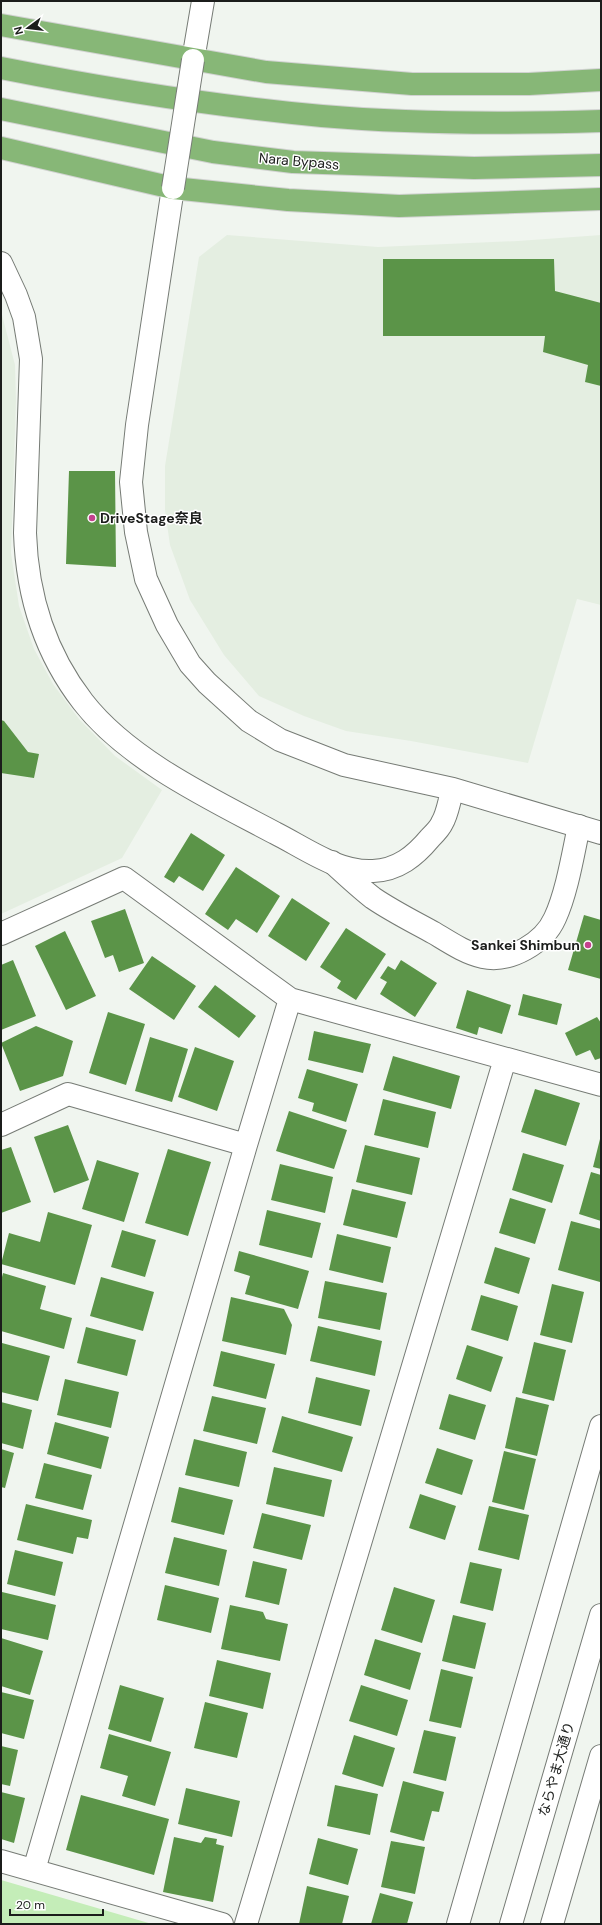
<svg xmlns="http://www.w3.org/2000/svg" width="602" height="1925" font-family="'DM Sans','Noto Sans JP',sans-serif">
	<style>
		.built { fill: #e4eee1 }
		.green { fill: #c4edb8 }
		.building { fill: #5b9448 }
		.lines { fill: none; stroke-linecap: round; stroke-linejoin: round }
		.minor-casing { stroke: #767b75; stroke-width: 24 }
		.tertiary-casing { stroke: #767b75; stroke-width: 24 }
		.trunk-casing { stroke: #d1d2d1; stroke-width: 24 }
		.minor { stroke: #fff; stroke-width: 22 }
		.tertiary { stroke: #fff; stroke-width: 22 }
		.trunk { stroke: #87b777; stroke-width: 22 }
		.tertiary-bridge-casing { stroke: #767b75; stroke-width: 24; stroke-linecap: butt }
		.tertiary-bridge { stroke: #fff; stroke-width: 22 }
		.poi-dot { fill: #c3428d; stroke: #fff; stroke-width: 1.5 }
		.labels { text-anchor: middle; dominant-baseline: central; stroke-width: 3; stroke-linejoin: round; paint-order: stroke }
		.street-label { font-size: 14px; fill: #1b1d1b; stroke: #fff }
		.poi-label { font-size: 14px; font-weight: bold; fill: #1b1d1b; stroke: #fff; text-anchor: start }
	</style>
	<rect width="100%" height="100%" fill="#f0f5ef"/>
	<!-- built -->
	<path class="built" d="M227 235 378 247 518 241 601 235V605L577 599 528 763 411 741 346 731 304 716 259 696 224 655 190 600 170 545 165 510V466L199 257Z
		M1 311 15 365 16 401 11 553 19 606 34 649 53 684 79 719 115 756 162 790 122 858 1 914Z"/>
	<!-- green -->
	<path class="green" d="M1 1880 152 1924H1Z"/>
	<!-- building -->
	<path class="building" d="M383 259H554L555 291 601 303V386L585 382 588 365 543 352 545 336H383Z
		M69 471H115L116 567 66 564Z
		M1 720 4 721 28 752 39 754 34 778 1 773Z
		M191 833 225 855 203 891 179 876 174 883 164 877Z
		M236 867 280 896 257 933 236 919 228 930 205 914Z
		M292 898 330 923 306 961 268 936Z
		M125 909 144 963 119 972 113 955 105 958 91 921Z
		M584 915 601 920V979L568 970Z
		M346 928 386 954 356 1000 337 988 341 981 320 967Z
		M65 931 96 996 66 1010 35 946Z
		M152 956 196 986 174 1020 129 989Z
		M13 960 36 1016 1 1030V965Z
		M401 960 437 983 415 1017 380 994 387 982 380 978 388 966 395 970Z
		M215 985 256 1016 239 1038 198 1007Z
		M467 990 511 1005 502 1034 479 1027 477 1035 456 1028Z
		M523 994 562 1004 557 1025 518 1015Z
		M108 1012 145 1024 126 1085 89 1073Z
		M597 1017 601 1023V1058L595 1060 590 1050 576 1056 565 1033Z
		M36 1026 73 1041 63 1076 20 1091 1 1043Z
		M314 1031 371 1044 363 1073 308 1060Z
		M150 1037 188 1049 172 1102 135 1091Z
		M195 1047 234 1061 217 1111 178 1097Z
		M393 1056 460 1076 451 1109 383 1090Z
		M307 1069 358 1084 346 1122 312 1111 314 1103 298 1098Z
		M535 1089 580 1103 566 1146 521 1132Z
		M383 1099 436 1112 428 1148 374 1135Z
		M289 1111 347 1130 334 1169 276 1151Z
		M68 1125 89 1180 54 1193 34 1137Z
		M601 1135V1169L593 1167Z
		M365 1145 420 1158 412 1195 356 1182Z
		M11 1147 31 1202 1 1213V1150Z
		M168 1149 211 1162 188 1236 145 1223Z
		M523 1153 564 1165 552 1203 512 1190Z
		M97 1160 139 1173 124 1222 82 1209Z
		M280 1164 333 1177 325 1213 271 1200Z
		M591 1172 601 1175V1221L579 1214Z
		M352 1189 406 1202 397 1238 343 1225Z
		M510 1198 546 1209 535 1244 499 1233Z
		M267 1210 321 1223 312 1258 259 1245Z
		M48 1212 92 1225 75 1285 1 1264 9 1233 40 1242Z
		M571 1221 601 1229 600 1282 558 1270Z
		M122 1230 156 1240 145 1277 111 1267Z
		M337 1234 391 1247 383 1283 329 1270Z
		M495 1247 530 1258 519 1294 484 1283Z
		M239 1251 309 1271 298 1309 245 1294 250 1276 234 1271Z
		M3 1273 46 1286 40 1309 72 1318 64 1349 1 1331V1281Z
		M101 1277 154 1292 143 1331 90 1316Z
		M325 1281 387 1293 380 1330 318 1318Z
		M552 1284 584 1292 572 1343 540 1335Z
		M481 1295 518 1306 508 1341 471 1330Z
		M231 1297 284 1309 292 1325 286 1355 222 1341Z
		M318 1326 382 1341 375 1376 310 1361Z
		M86 1327 136 1340 127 1376 77 1363Z
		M534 1342 566 1350 554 1401 522 1393Z
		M2 1343 50 1356 38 1401 1 1392Z
		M467 1345 503 1357 491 1392 456 1379Z
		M221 1351 275 1364 266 1399 213 1386Z
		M316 1377 370 1390 361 1426 308 1413Z
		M65 1379 119 1392 111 1428 57 1415Z
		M449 1394 486 1405 475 1440 439 1429Z
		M212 1396 266 1408 257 1444 203 1431Z
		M516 1397 549 1405 537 1456 505 1448Z
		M1 1402 32 1410 23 1449 1 1443Z
		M282 1416 353 1437 342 1472 272 1452Z
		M55 1422 109 1437 101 1469 47 1454Z
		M194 1439 247 1452 239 1487 185 1475Z
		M437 1448 473 1460 462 1495 425 1483Z
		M1 1449 14 1453 5 1488 1 1487Z
		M504 1451 536 1459 524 1510 492 1502Z
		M44 1463 92 1475 83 1510 35 1498Z
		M274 1467 332 1480 324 1517 266 1504Z
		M179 1487 233 1500 224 1535 171 1522Z
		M420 1494 456 1506 445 1540 409 1528Z
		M26 1504 92 1520 88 1539 77 1537 73 1554 17 1540Z
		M489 1506 529 1515 519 1560 478 1550Z
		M262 1513 311 1525 302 1560 253 1548Z
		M174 1537 227 1550 219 1586 165 1573Z
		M15 1550 63 1562 55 1596 7 1584Z
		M253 1561 287 1569 279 1605 245 1597Z
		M470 1562 502 1569 493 1611 460 1603Z
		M165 1585 219 1598 211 1633 157 1620Z
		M394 1587 435 1600 422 1643 381 1630Z
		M2 1592 56 1605 48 1640 1 1629Z
		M230 1605 263 1612 266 1619 288 1624 280 1661 221 1649Z
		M453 1615 486 1623 475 1669 442 1661Z
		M1 1638 43 1651 30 1695 1 1686Z
		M375 1639 421 1653 410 1690 364 1675Z
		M217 1660 271 1673 263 1709 209 1696Z
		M441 1669 473 1677 461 1728 429 1721Z
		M120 1685 164 1698 151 1742 108 1729Z
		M361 1685 408 1700 397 1736 349 1721Z
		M1 1692 34 1700 24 1739 1 1733Z
		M205 1702 248 1713 237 1758 194 1748Z
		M424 1730 456 1737 446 1781 413 1773Z
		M109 1734 171 1752 155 1806 122 1796 128 1776 100 1768Z
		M354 1735 395 1748 383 1787 342 1774Z
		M1 1746 18 1750 10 1786 1 1784Z
		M403 1781 444 1792 439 1812 432 1811 424 1841 390 1832Z
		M335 1785 378 1794 370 1835 327 1826Z
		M186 1788 240 1801 232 1837 178 1824Z
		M1 1792 25 1798 14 1843 1 1839Z
		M81 1795 169 1819 154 1875 66 1850Z
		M174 1837 201 1843 205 1837 217 1839 216 1844 224 1846 213 1902 163 1892Z
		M318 1838 358 1849 348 1885 309 1874Z
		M391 1841 425 1847 415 1894 381 1887Z
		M307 1886 349 1896 342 1924H299Z
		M380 1893 413 1902 407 1924H371Z"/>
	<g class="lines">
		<!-- minor casing -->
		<g class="minor-casing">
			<path id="minor" d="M332 862C345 874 359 887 373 898 392 911 414 922 434 933 449 942 465 953 483 957 510 963 544 943 555 918 567 892 573 854 579 826
				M1 934 124 878 290 999 601 1085
				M1 1125 68 1094 246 1145
				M1 1861 222 1924
				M34 1870 246 1145 290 999
				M246 1924 505 1059
				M458 1924 601 1426"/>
		</g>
		<!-- tertiary casing -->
		<g class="tertiary-casing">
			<path id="tertiary" d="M193 60 203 1
				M173 188 137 425 131 482 136 532 146 579 167 625 190 664 207 683 249 721 280 740 344 765 453 789 601 833
				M1 263 16 295 24 317 31 359 25 533C27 594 45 653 83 702 128 760 211 799 275 833 305 848 338 873 373 871 398 870 415 856 430 838 434 834 440 828 442 823 448 813 449 800 453 789
				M511 1924 601 1615
				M552 1924 601 1756"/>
		</g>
		<!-- trunk casing -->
		<g class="trunk-casing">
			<path id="trunk" d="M1 25 266 72 412 84H529L601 80
				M1 68C107 89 214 106 322 116 415 124 508 124 601 121
				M1 109 213 152 293 162 474 168 601 165
				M1 148 173 188 288 200 399 206 601 199"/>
		</g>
		<!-- minor -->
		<use href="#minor" class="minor"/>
		<!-- tertiary -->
		<use href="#tertiary" class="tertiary"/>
		<!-- trunk -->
		<use href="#trunk" class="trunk"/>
		<!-- tertiary-bridge casing -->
		<g class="tertiary-bridge-casing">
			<path id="tertiary-bridge" d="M173 188 193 60"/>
		</g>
		<!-- tertiary-bridge -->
		<use href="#tertiary-bridge" class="tertiary-bridge"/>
	</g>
	<!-- markers -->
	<g class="poi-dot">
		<circle cx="92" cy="518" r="4"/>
		<circle cx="588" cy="945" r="4"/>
	</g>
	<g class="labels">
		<!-- street labels -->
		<g class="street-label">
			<text transform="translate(299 161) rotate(5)">Nara Bypass</text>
			<text transform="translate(556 1769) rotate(-74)">ならやま大通り</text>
		</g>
		<!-- poi labels -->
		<g class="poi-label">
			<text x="100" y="518">DriveStage奈良</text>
			<text x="580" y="945" text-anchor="end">Sankei Shimbun</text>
		</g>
	</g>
	<!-- border -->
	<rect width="602" height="1925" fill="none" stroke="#1b1d1b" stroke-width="4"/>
	<!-- north arrow -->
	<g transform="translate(28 28) rotate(255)" stroke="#ffffff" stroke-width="3" paint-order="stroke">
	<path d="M0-3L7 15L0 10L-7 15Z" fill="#1b1d1b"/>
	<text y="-6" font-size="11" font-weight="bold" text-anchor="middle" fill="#1b1d1b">N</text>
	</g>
	<!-- scale -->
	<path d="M10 1909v6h93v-6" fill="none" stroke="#1b1d1b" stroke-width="2"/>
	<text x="16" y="1909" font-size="12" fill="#1b1d1b" stroke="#ffffff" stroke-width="3" paint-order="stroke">20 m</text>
</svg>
